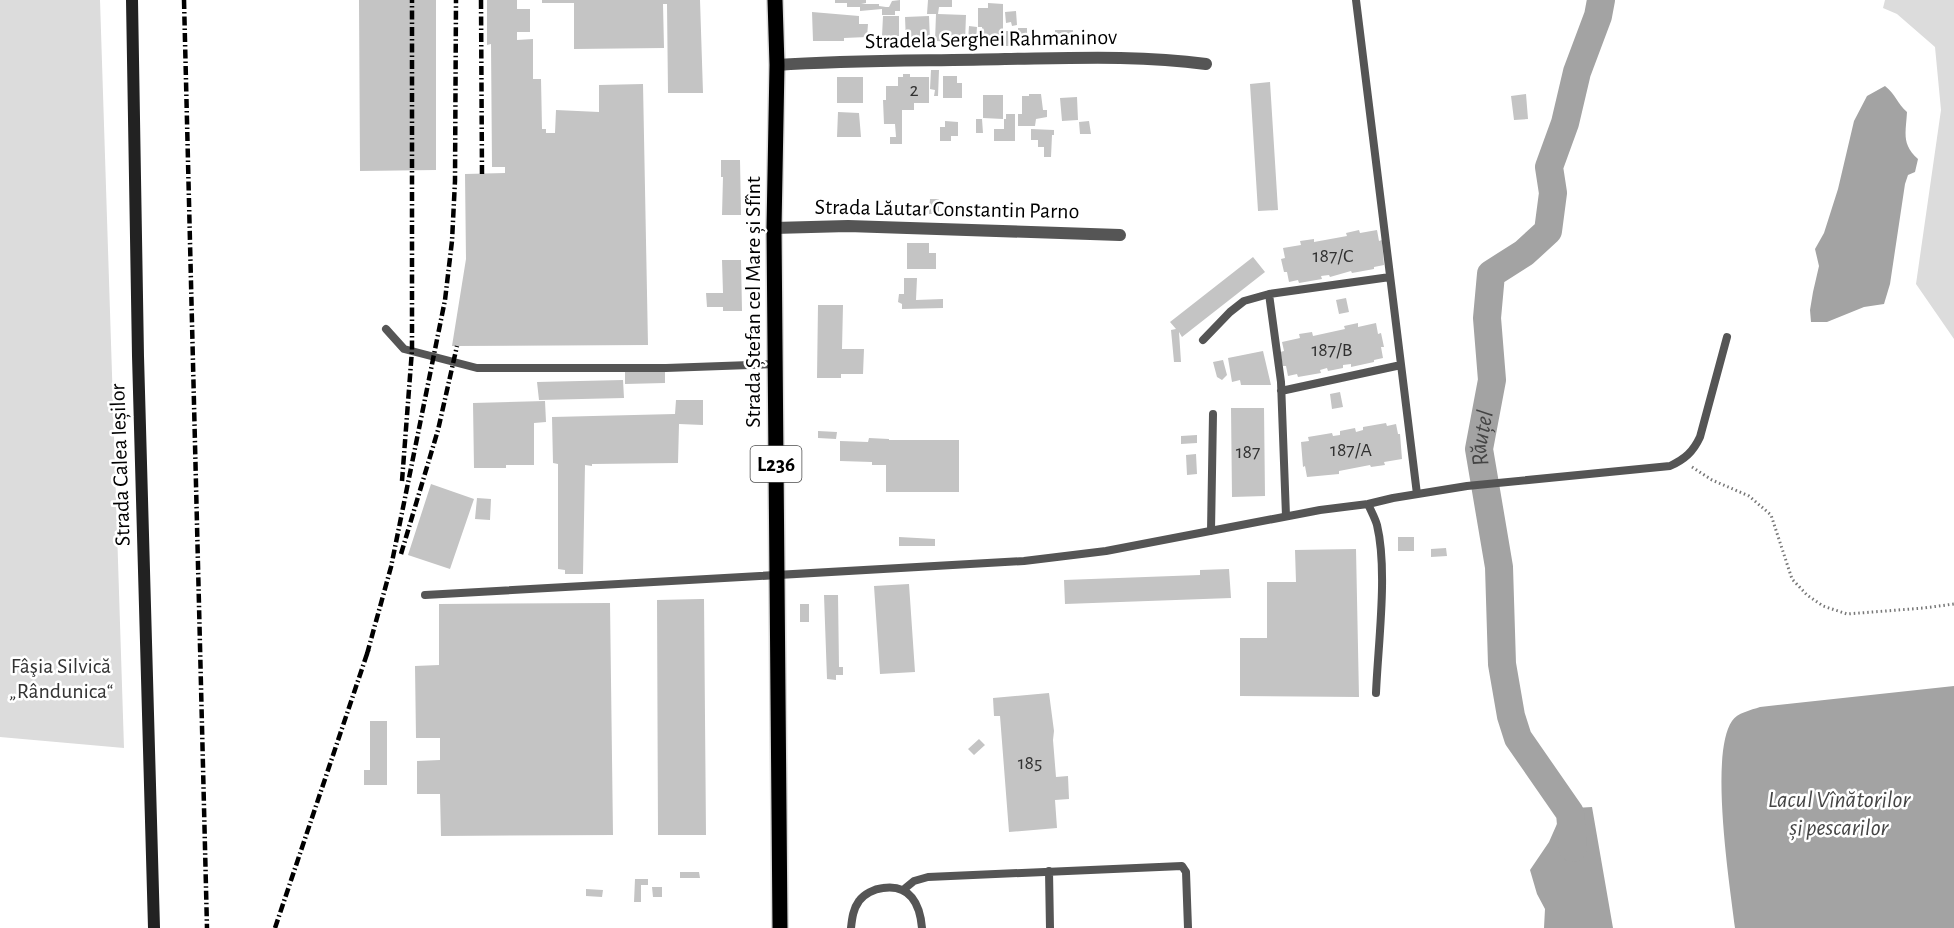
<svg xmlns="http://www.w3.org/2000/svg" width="1954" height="928" font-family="'Alegreya Sans',sans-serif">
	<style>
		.green { fill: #dcdcdc }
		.water { fill: #a3a3a3 }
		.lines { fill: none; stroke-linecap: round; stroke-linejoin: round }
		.river { stroke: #a3a3a3; stroke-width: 28 }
		.building { fill: #c4c4c4 }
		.primary-casing { stroke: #dbdbdb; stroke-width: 18 }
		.path { stroke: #777; stroke-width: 3; stroke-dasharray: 1.5 3; stroke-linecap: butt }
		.lane { stroke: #555; stroke-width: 8 }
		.street { stroke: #555; stroke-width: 12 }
		.secondary { stroke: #222; stroke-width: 12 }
		.primary { stroke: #000; stroke-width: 15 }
		.rail { stroke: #000; stroke-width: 4.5; stroke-dasharray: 9 3 1.5 3; stroke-linecap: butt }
		.labels { text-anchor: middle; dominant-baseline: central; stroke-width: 5; stroke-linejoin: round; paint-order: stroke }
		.number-label { font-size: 20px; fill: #313131 }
		.shield { fill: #fff; stroke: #4c4c4c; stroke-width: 1.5 }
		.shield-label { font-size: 21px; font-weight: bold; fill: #000 }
		.street-label { font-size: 22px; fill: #000; stroke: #fff }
		.park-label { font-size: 22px; fill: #333; stroke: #fff }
		.water-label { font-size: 24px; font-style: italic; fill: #444; stroke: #fff }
	</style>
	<rect width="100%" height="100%" fill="#fff"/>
	<!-- green -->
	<path class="green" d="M0 0H100L124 748 0 737Z
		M1885 0H1954V339L1916 284 1941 110 1935 47 1897 14 1883 8Z"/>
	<!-- water -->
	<path class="water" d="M1885 86C1896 95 1897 103 1907 112 1906 132 1901 144 1918 159L1915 172 1908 175 1905 184 1890 284 1884 304 1864 307 1827 322H1811L1810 310 1813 292 1819 266 1815 249 1824 233 1838 189 1854 121 1867 96Z
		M1954 686V928H1735C1730 886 1709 754 1732 721 1737 713 1751 710 1760 707Z
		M1592 807 1613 928H1544L1545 909 1537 894 1530 870 1549 842 1560 817 1575 808Z"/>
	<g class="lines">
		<!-- river -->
		<path class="river" id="s1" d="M1573 848 1570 813 1518 738 1511 716 1502 664 1499 567 1479 449 1492 380 1487 318 1491 274 1524 253 1548 231 1553 193 1549 167 1565 123 1577 72 1598 16 1601 0"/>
	</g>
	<!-- building -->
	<path class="building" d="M359 0H436V170L360 171Z
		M487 0H517V9H530V32H517V40L533 39V79H541L542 129H546V133H555L556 110 599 112V85L643 84 648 345 452 346 466 259 465 174 505 173V167H492L491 44 487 45Z
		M542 0H700L703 93H668L667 4H663L664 48 574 49V3H542Z
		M835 0H866V3L861 4H879V6L886 7H889L892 1 900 0V11H895V15H882V9L860 11V7H847V3H835Z
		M928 0H952V7H939L938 14 966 15 965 42 935 41 936 14H927Z
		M988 3 1003 4V41H982V27H978V8H988Z
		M1016 11 1017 25 1012 26 1011 22 1006 23 1005 12Z
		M812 12 859 16V24H868L867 37 844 38V41H813Z
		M883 16H899V36H882Z
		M929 16 930 41 906 42 905 17Z
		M969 26 977 27 976 41H968Z
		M1018 28H1027V43H1018Z
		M1055 30H1073L1072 42H1055Z
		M1006 31H1016L1015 46H1006Z
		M931 70H939L938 96H934L935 90 930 89Z
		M903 74H910V77H929V103H914V110H902V144H890V137H896L895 124H884L883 100H886V86H898V77H903Z
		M943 76H957V83H962V98H943Z
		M837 77H863V103H837Z
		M1270 82 1278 210 1258 211 1250 84Z
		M1029 94H1041L1043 110H1047V117L1036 119 1035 126H1018V114H1022V96H1029Z
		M1526 94 1528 119 1514 120 1511 96Z
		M983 95H1003V119L983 118Z
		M1077 97 1078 120 1062 121 1060 98Z
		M838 112 859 113 861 137H837Z
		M1006 114H1015V141H994V129H1004V119H1006Z
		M976 119H982L983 133H976Z
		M945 121 958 122V136H951V141H940V127H945Z
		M1089 121 1091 134H1080L1079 122Z
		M1031 129 1054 130V135H1052L1051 157H1044V147H1038V140H1031Z
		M721 160H740L741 215H722L723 177H721Z
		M930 199H939V214H929Z
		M1359 230 1360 233 1377 230 1379 241 1382 240 1384 265 1374 267V269L1352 273 1351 271 1330 277 1329 275 1321 276 1322 279 1299 283 1298 280 1289 282 1287 272H1284L1281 259 1285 258 1283 248 1301 245 1300 241 1314 239V242L1347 236 1346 233Z
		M907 243H929V253H936V269H907Z
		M1253 257 1265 272 1182 337 1179 332 1181 362H1174L1171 330 1176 329 1170 322Z
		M722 260H741L742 311H723V307H707L706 293H723Z
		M904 278H917L916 300 943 299V308L902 309V304L898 302 899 294H904Z
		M1346 298 1349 312 1339 314 1336 300Z
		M818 305H843L842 349H864L863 374H841V378H817Z
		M1358 323V327L1376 323 1378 334 1381 333 1384 347H1381L1383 358 1374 360V362L1351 367V364L1343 365V368L1328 371 1327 368 1320 370 1321 373 1298 377 1297 374 1288 376 1286 366H1283L1280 352 1284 351 1282 342 1300 338 1299 334 1312 332 1313 336 1345 329 1344 326Z
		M1263 351 1271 385H1241L1240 380 1232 382 1228 358Z
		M1223 360 1227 375 1222 380 1217 377 1213 362Z
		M665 368V383L625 384V369Z
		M623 380 624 398 539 400 537 382Z
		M1340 392 1343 407 1332 409 1330 394Z
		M676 400H703V425L679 424 678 463 592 464V466L585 465 583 574H565V570L558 569V464L553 463 552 417 675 414Z
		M545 401 546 422 534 423V465H506V468H474L473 403Z
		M1231 408H1264L1265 496 1232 497Z
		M1386 423 1387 426 1396 424 1398 434H1400L1402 459 1384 462 1385 465 1371 467 1370 465 1339 471V474L1307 477 1305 466 1303 467 1301 442 1309 441 1308 437 1332 433 1333 436 1340 435V431L1355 428 1356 432 1363 430V427Z
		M818 431 837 432 836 439 818 438Z
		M1197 435V443L1181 444V436Z
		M869 438 889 439V440H959V492H886V465H872V462L840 461V441L868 442Z
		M1196 454 1197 474 1187 475 1186 455Z
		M431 484 474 499 450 569 408 555Z
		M477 498 491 499 490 520 475 519Z
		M899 537 935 539V546H899Z
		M1398 537H1414V551H1398Z
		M1446 548 1447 556 1431 557V549Z
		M1356 549 1359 697 1240 696V638H1267V582H1296L1295 550Z
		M1229 569 1231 598 1065 604 1064 580 1200 575V570Z
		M909 584 915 672 880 674 874 586Z
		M824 595H838L839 667H843V675H836V680L827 679Z
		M701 599H704L706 835H658L657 600Z
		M610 603 613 835 441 836 440 794H417V761L440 760V738H416L415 666 439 665V604Z
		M800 604H809V622H800Z
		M1049 693 1054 731 1053 740 1056 777 1068 776 1069 799 1055 800 1057 828 1009 832 1000 716H994L993 698Z
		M370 721H387V785H364V770H370Z
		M979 739 985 745 974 755 968 749Z
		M680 872H699L700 878H680Z
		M635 879H648V885H641V902H634Z
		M652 887H662V897H653Z
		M586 889 603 890 602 897 586 896Z"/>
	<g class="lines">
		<!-- primary casing -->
		<g class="primary-casing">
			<path id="primary" d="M775 0 777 65 774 228 780 928"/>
		</g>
		<!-- path -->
		<path class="path" d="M1692 467 1712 480 1749 496 1771 515 1792 579 1807 595 1823 606 1847 614 1924 608 1954 604"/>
		<!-- lane -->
		<path class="lane" d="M1356 0 1417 494
			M1269 294 1281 382 1286 516
			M386 329 404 349 477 368H666L776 364
			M1203 340 1230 312 1244 301 1269 294 1390 277
			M1281 391 1401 365
			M1368 504C1371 511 1375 518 1377 525 1388 571 1378 644 1376 693
			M1211 531 1213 414
			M425 595 1024 561 1106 551 1320 510 1368 504 1393 498 1467 486 1670 466C1685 459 1693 452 1700 437L1727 337
			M1049 871 1050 928
			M903 890 914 881 928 877 1182 866 1186 872 1188 928
			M851 928C852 919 853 909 859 901 864 894 874 889 883 888 910 884 920 904 922 928"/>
		<!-- street -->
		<path class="street" d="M777 65C853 60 929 61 1005 59 1073 58 1139 55 1206 64
			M774 228 848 226 1120 235"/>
		<!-- secondary -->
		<path class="secondary" d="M132 0 138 356 154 928"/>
		<!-- primary -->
		<use href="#primary" class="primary"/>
		<!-- rail -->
		<path class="rail" d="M184 0 207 928
			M481 0 482 175
			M402 481 412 350V0
			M401 554 438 430 457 346
			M367 654 391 567 445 300 452 241 455 181 456 0
			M275 928 369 648"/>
	</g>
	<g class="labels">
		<!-- number labels -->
		<g class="number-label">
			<text x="914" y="90">2</text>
			<text x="1333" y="256">187/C</text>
			<text x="1332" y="350">187/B</text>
			<text x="1351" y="450">187/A</text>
			<text x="1248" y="452">187</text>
			<text x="1030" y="763">185</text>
		</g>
		<!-- shield labels -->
		<rect class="shield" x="750.5" y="446" width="51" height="36" rx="4.5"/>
		<g class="shield-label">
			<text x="776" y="464">L236</text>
		</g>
		<!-- street labels -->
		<g class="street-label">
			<text transform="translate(991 39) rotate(-1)">Stradela Serghei Rahmaninov</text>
			<text transform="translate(947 209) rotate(1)">Strada Lăutar Constantin Parno</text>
			<text transform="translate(753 302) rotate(-90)">Strada Ștefan cel Mare și Sfînt</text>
			<text transform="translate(120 465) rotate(-92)">Strada Calea Ieșilor</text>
		</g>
		<!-- park labels -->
		<g class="park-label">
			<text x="61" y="666">Fâşia Silvică<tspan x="61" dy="25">„Rândunica“</tspan></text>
		</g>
		<!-- water labels -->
		<g class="water-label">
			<text stroke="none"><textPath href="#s1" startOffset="430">Răuțel</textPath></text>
			<text x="1839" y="800">Lacul Vînătorilor<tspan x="1839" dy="28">și pescarilor</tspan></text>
		</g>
	</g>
</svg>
